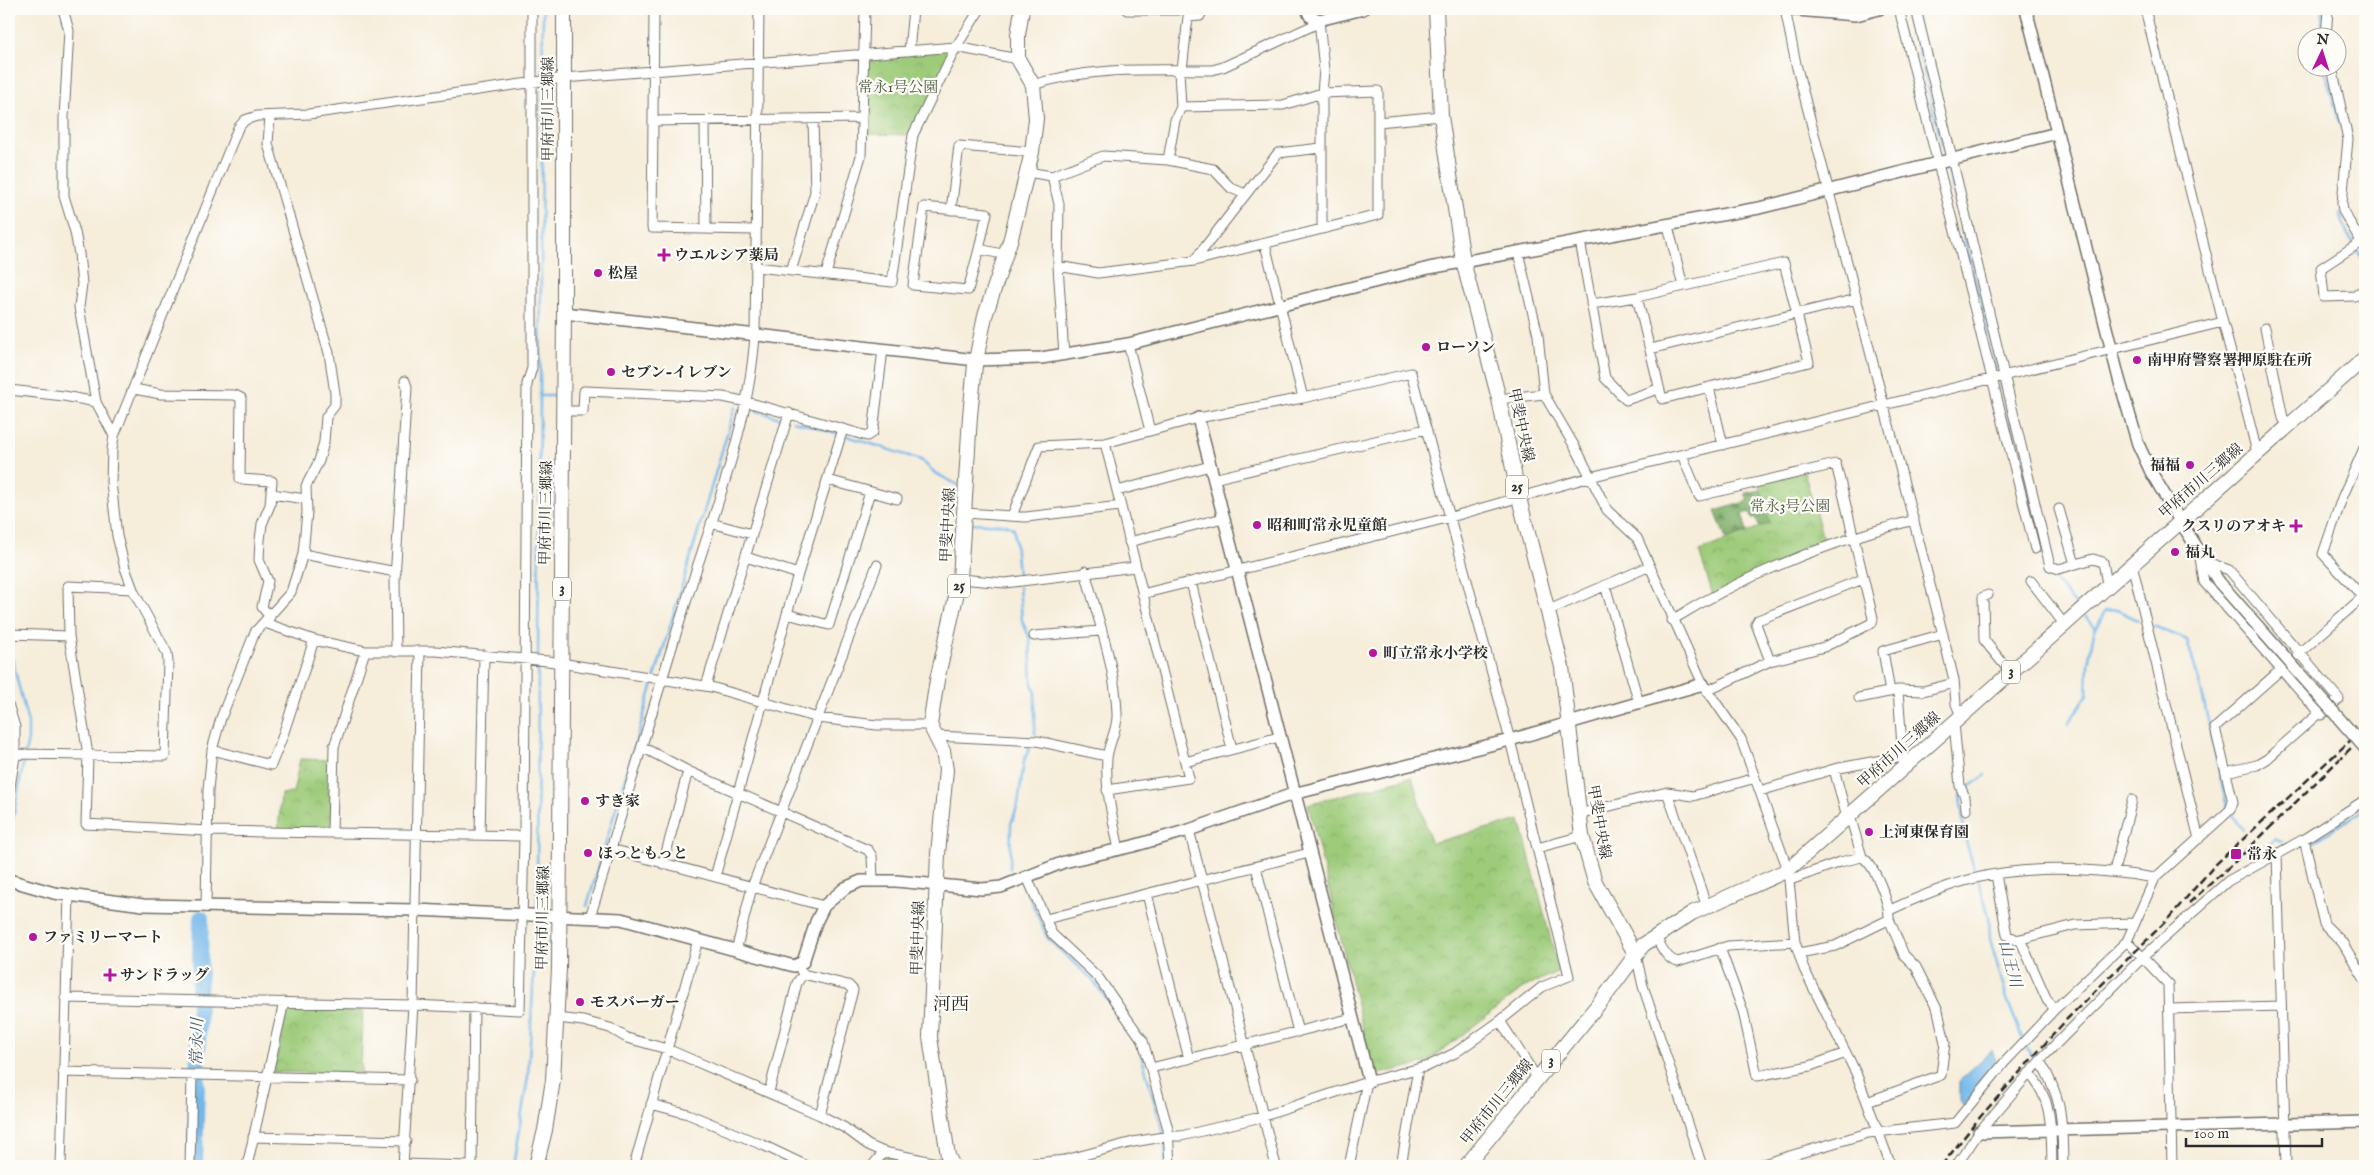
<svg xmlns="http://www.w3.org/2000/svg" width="2374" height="1175" font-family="'IM FELL English','Noto Serif JP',serif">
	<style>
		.forest { fill: url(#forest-firs); stroke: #546d4a }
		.cemetery { fill: url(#cemetery-stones); stroke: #647b52 }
		.park { fill: url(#park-crowns); stroke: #647b52 }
		.water { fill: #73b8ea; stroke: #4f728a }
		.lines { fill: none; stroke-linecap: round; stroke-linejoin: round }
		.stream { stroke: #73b8ea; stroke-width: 2.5 }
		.river { stroke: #73b8ea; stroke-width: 16 }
		.minor-casing { stroke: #726f68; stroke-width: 11 }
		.tertiary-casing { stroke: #726f68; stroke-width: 14 }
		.primary-casing { stroke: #726f68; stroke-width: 16 }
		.minor { stroke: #fff; stroke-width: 9 }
		.tertiary { stroke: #fff; stroke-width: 11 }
		.primary { stroke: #fff; stroke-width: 14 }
		.rail { stroke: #2b2b2b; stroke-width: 2.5; stroke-dasharray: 8 4; stroke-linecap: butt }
		.tertiary-bridge-casing { stroke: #726f68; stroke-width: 14; stroke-linecap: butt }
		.tertiary-bridge { stroke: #fff; stroke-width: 11 }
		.poi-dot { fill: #b5179e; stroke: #fdfcf7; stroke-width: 2 }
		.labels { text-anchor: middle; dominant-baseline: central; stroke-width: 4.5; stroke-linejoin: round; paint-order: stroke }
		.shield { fill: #fdfcf7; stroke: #6a6a68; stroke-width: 1 }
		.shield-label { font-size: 14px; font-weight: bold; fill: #2b2b2b }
		.park-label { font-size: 15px; fill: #4d5b42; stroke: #fdfcf7 }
		.street-label { font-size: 15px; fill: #2b2b2b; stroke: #fdfcf7 }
		.poi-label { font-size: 15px; font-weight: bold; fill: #2b2b2b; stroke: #fdfcf7; text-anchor: start }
		.water-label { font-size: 16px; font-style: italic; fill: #445c6e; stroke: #fdfcf7 }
		.quarter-label { font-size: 18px; fill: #2b2b2b; stroke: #fdfcf7 }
	</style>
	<defs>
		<pattern id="forest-firs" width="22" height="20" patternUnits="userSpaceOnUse" patternTransform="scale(1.25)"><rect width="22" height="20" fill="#7eaf69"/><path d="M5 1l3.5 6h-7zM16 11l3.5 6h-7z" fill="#678f57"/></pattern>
		<pattern id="cemetery-stones" width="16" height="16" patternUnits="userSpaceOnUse" patternTransform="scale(1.25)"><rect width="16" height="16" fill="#9dcb79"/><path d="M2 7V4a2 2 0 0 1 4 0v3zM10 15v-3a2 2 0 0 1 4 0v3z" fill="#87ae69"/></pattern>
		<pattern id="park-crowns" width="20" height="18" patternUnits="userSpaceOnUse" patternTransform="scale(1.25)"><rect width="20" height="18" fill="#9dcb79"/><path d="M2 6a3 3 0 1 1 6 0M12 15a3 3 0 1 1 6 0" fill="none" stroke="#87ae69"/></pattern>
	</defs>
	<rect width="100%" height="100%" fill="#fdfcf7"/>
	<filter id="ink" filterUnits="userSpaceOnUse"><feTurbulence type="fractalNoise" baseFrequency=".02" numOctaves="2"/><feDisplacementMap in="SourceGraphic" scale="10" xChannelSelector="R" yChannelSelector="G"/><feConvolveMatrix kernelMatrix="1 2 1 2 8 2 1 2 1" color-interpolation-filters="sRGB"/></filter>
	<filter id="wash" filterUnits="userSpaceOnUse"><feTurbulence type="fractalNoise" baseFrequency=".0096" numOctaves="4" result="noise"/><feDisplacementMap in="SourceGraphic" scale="20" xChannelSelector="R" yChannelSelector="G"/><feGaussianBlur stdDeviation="1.12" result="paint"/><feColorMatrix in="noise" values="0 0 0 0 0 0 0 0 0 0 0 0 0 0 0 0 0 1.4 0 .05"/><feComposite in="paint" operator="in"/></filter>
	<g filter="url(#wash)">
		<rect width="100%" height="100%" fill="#f6edda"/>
		<!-- forest -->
		<path class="forest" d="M1761 490 1770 523 1759 527 1756 517 1752 519 1750 512 1742 514 1747 531 1726 539 1715 511 1748 501 1745 493Z"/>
		<!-- cemetery -->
		<path class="cemetery" d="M884 1152 917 1159 916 1166H872Z"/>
		<!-- park -->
		<path class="park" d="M956 47 913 135 862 134 864 55Z
			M1804 471 1825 546 1713 595 1699 551 1770 523 1759 482Z
			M300 759 331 760 332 833 278 832 281 794 293 793Z
			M1412 777 1431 843 1520 820 1559 971 1523 988 1426 1063 1374 1075 1308 804Z
			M288 1010H363L361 1074 273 1072Z"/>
		<!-- water -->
		<path class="water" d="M1992 1050 1997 1063 1963 1106 1960 1101V1080Z"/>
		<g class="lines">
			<!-- stream -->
			<path class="stream" d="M1908 9 1944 153
				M2321 38 2323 9
				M2324 68 2340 124
				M1948 169 1997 369
				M2340 213 2347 233 2365 263
				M2001 384 2029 496
				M540 396H555
				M756 411 784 419
				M793 421 836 433
				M847 436 921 460 935 473 958 485
				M970 523 1007 525 1014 529 1018 574
				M2046 567 2052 578 2077 606
				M1019 587 1022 620 1030 639 1032 685 1035 690V734
				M2085 616 2096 628
				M2154 626 2187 640 2201 689 2227 807
				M9 647 28 723V739L9 839
				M538 657 543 9
				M2068 724 2087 695 2088 664 2094 632 2105 611 2117 610 2138 620
				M1964 790 1986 775
				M1960 795 1965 838 1976 875
				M2232 816 2243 829
				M2312 843 2365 809
				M2258 846 2264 852 2274 838 2282 842
				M1010 869 1011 824 1018 805 1024 761 1031 744
				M1978 880 1989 916 1990 939 2007 999 2021 1035 2035 1062
				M1026 889 1048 939 1093 980 1138 1044 1164 1135
				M587 906 735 407
				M537 912 538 663
				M536 948 551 944
				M2037 1067 2051 1093
				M2056 1115 2057 1127
				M2057 1133 2058 1166
				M1165 1146V1166
				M513 1166 528 1077 537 918"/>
			<!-- river -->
			<path class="river" d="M195 1166 201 918"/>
		</g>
	</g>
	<g filter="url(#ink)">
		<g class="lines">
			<!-- minor casing -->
			<g class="minor-casing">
				<path id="minor" d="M63 9 69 31 64 118V196L75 232 79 254 82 284 79 307 96 402 114 436
					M654 9 652 228 756 230
					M1785 9 1796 64 1941 627 1954 680 1956 704 1961 716
					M1899 9 2035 549
					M1916 9 2050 566 2059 569 2093 559 2103 562 2107 584
					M2145 9 2223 322
					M1127 10H1178
					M1319 20 1324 70 1322 93V229
					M2326 38 2328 9
					M909 51 913 9
					M2332 68 2348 139 2342 203 2343 211 2365 248
					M1182 70 1188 17 1200 16 1203 9
					M1033 85C1090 66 1153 70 1212 70L1223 67 1314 25 1319 20
					M653 121 862 118
					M705 121 706 229
					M1378 122 1441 116
					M1168 160 1175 120 1181 107 1179 70
					M1027 172 1052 176 1103 156 1168 160 1213 169 1231 188 1245 194
					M1052 176 1059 204 1058 266
					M951 210 959 146 1032 152
					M1668 226 1683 286
					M1580 241 1605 378 1626 400 1658 389
					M2361 242 2321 268 2324 297 2355 296 2365 288
					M1265 244 1303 398
					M979 249 987 213 924 207 913 285 968 290 979 249 1006 255
					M1518 252 1538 335 1544 394 1579 454 1607 510 1637 538 1703 684 1741 739 1788 870 1795 942 1804 969 1856 1073 1891 1166
					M1194 261 1278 153 1321 148
					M756 267 892 282 913 135 956 47 980 9
					M791 271 815 192 813 119
					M826 274 861 156 865 9
					M1591 304 1637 297 1784 263 1809 362 1662 399 1637 297
					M2265 328 2283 418 2288 426
					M1128 344 1150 431
					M1650 349 1857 299
					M1064 355 1058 266 1098 273 1194 261 1378 215V91L1322 93 1283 105 1181 107
					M1709 387 1723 445
					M134 389 161 394 235 395 241 398 240 479 272 481 270 505 262 524 260 540 259 560 268 581 262 607 270 617
					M9 390 64 396 96 402
					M1499 399 1544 394
					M563 411H583L584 391 723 397 747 402 843 429 798 574 715 877
					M843 429 867 436 873 432 883 349
					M1105 443 1189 778 1107 790
					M1682 455 1699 496 1836 464 1873 618 1872 623 1824 647 1770 661 1707 691
					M1213 479 1426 429
					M828 480 897 499
					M1117 491 1210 466
					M272 494 305 499
					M2059 509 2075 564
					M965 513 1026 517 1120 506
					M711 523 752 534
					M1129 542 1223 518
					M2199 552 2204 582 2321 715 2339 699 2229 570 2204 561
					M303 554 396 572
					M746 557 798 574
					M2132 564 2199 839
					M1085 571C1097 616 1116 668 1117 714 1118 730 1108 743 1107 759 1105 790 1113 819 1119 850
					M960 579 1005 583 1135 567
					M2031 581 2064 624
					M1191 582 1232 749
					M1605 585 1639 703
					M1142 594 1451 517 1590 477 2223 322C2234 366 2247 409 2257 453
					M1988 595 1983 597 1984 640 2010 672
					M2363 597 2323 554 2342 498 2365 446
					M1549 610 1650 566
					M787 614 829 625 870 492
					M1672 620C1748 573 1828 542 1914 520
					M265 623 314 640 365 651H435L548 661 711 687 818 718 877 725H930
					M9 634 69 636 88 755 86 824 207 831 524 836
					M69 636 68 586 133 589
					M1034 636 1101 631
					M396 652 395 579 407 387 405 381
					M1770 661 1756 624 1758 620 1863 579
					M706 686 789 413
					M1898 690 1903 760
					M1890 692 1883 651 1943 634
					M1859 698 1898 690 1923 691 1954 683
					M9 707 15 727V757L9 792
					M1954 723 1960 786 1965 797 1966 810
					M936 736 1037 741 1107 756
					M642 747 688 771 868 850 872 856 873 880
					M212 750 271 765 282 738 314 640
					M15 754 165 756 168 662 167 653 134 592 125 568 117 536 111 482 112 449 114 436 238 128 245 120 257 116 309 114 564 78 956 47 1018 59
					M1185 762 1279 737
					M1834 769 1847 818
					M2226 772 2257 765 2267 759 2319 713
					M1760 791 1834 769 1903 756
					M1667 792 1707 907
					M1578 814 1667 792 1693 796 1755 778
					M1850 816 1862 857
					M1189 830 1276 1166
					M332 833 334 747 365 651
					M480 835 484 655
					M2304 839 2324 924 2342 942 2365 980
					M1537 848 1582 836
					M611 849 824 906
					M2277 854 2286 1166
					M663 864 688 771
					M1256 867 1298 1032
					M2114 871 2132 800
					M1996 875 2007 935 2017 940 2075 925 2134 923
					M1027 877 1052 934 1098 977 1143 1041 1168 1129 1170 1166
					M1790 880 1840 862 1862 857C1875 865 1890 904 1889 919L1886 921 1835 946 1799 953
					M1147 894 1189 1059
					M206 907 208 790 212 750 221 718 255 632 291 592 303 554 307 512 306 486 319 461 324 442 326 417 335 405V393L329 353 268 144 270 116
					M1890 910C1916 898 1944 886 1972 879 2031 864 2095 868 2155 878
					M590 917C623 812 653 706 686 602 713 514 749 427 755 335L759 9
					M1046 919 1309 853
					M1655 936C1661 945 1666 960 1678 962L1728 946 1795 942
					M2020 939 2047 1000 2055 1009
					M2127 941 2168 984 2172 1166
					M1720 948 1743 1011 1757 1076 1810 1066 1846 1053
					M736 951 752 887 877 565
					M1636 955 1643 986 1702 1166
					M803 974 848 985 853 990 820 1115
					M65 998 413 1005 520 1010 524 836 527 384 532 368V9
					M2169 1009 2281 1006
					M557 1018 583 1021 610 1028 627 1038 667 1049 820 1115 845 1128 868 1145 884 1152 952 1166
					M1500 1021 1537 1078
					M2040 1061C2064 1101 2062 1122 2063 1166
					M1151 1068 1352 1018
					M63 1072 410 1080
					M2029 1073C2054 1100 2051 1132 2052 1166
					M769 1092 797 983 803 974 801 971
					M1867 1102 1941 1075 1945 1043 1938 1011 1916 967 1904 955 1889 919
					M651 1104 688 1114 765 1146 807 1166
					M253 1137 406 1141
					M403 1164 468 1166
					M61 1166 69 895
					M190 1166 192 1075
					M247 1166 284 1002
					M403 1166 413 1005 420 652
					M472 1166 474 1007
					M634 1166 698 940
					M872 1166 884 1152
					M1004 1166 1065 1160 1133 1142 1169 1136H1181L1261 1117 1367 1082 1428 1066 1455 1053 1500 1021 1542 987 1569 976 1510 740 1411 373 1303 398 1198 418 1105 443 1039 446 1012 516
					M1349 1166 1367 1082
					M1401 1166 1418 1069
					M1756 1166 1868 1133 1955 1123 2004 1063 2055 1009 2127 941 2155 878 2230 810 2233 802 2215 728 2365 595
					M1956 1166 1979 1132 2045 1055 2144 956 2228 881 2304 839 2365 800"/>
			</g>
			<!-- tertiary casing -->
			<g class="tertiary-casing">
				<path id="tertiary" d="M1307 9 1310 16 1319 20 1363 9
					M1785 9 1856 15 1879 9
					M2026 9 2119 379 2138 444 2151 472 2180 521 2219 582
					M564 313 976 360 1041 358 1128 344 1429 268 1759 208 2057 133
					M1198 418 1369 1081
					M9 880 54 893 143 905 415 910 621 919 794 966 803 962 816 922 824 906 845 888 861 881H896L982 889 1001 887 1064 862 1133 846 1189 830 1293 794 1510 740 1703 684
					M1979 1132 2365 1122"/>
			</g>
			<!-- primary casing -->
			<g class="primary-casing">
				<path id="primary" d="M1436 9 1441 116 1463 261 1499 399 1519 498 1562 667 1582 836 1595 882 1636 955
					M536 1166 545 1130 553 1080 559 969 564 313V9
					M953 1166 948 1156 930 1037 938 854 946 770 943 751 930 725 937 680 960 579 970 416 975 365 985 316 1011 238 1032 152 1036 119 1033 85 1018 59V35L1022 9
					M1466 1166 1606 995 1643 945 1692 913 1788 870 2365 358"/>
			</g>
			<!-- minor -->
			<use href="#minor" class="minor"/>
			<!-- tertiary -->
			<use href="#tertiary" class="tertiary"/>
			<!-- primary -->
			<use href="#primary" class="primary"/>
			<!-- rail -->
			<path class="rail" d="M2189 903 2239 858 2351 748
				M1941 1166 1981 1116 2067 1019 2167 920 2215 865 2365 727"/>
			<!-- tertiary-bridge casing -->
			<g class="tertiary-bridge-casing">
				<path id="tertiary-bridge" d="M2219 582 2365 748"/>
			</g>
			<!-- tertiary-bridge -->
			<use href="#tertiary-bridge" class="tertiary-bridge"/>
		</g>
	</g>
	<!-- markers -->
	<g class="poi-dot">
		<path d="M661.5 247.5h5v5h5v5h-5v5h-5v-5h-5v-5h5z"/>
		<circle cx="598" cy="273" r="5"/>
		<circle cx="1426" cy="347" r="5"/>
		<circle cx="2137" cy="360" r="5"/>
		<circle cx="611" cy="372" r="5"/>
		<circle cx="2190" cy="465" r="5"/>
		<circle cx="1257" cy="525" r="5"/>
		<path d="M2293.5 518.5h5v5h5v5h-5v5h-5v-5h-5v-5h5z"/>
		<circle cx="2175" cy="552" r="5"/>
		<circle cx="1373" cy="653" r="5"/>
		<circle cx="585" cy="801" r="5"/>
		<circle cx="1869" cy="832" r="5"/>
		<circle cx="588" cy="853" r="5"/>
		<rect x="2230" y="848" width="12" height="12" rx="2.5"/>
		<circle cx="33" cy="937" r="5"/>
		<path d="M107.5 967.5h5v5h5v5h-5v5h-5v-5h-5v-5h5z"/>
		<circle cx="580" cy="1002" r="5"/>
	</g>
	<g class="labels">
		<!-- shield labels -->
		<g class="shield">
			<rect x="1506" y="475.5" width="22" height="23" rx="4"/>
			<rect x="948" y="574.5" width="22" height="23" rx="4"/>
			<rect x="553" y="577.5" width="18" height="23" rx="4"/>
			<rect x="2002" y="660.5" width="18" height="23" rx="4"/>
			<rect x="1542" y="1049.5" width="18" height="23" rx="4"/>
		</g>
		<g class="shield-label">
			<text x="1517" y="487">25</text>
			<text x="959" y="586">25</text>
			<text x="562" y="589">3</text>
			<text x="2011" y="672">3</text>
			<text x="1551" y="1061">3</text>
		</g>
		<!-- park labels -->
		<g class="park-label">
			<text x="898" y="87">常永1号公園</text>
			<text x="1790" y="506">常永3号公園</text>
		</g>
		<!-- street labels -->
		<g class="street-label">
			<text transform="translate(548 109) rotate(-90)">甲府市川三郷線</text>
			<text transform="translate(1521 425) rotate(78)">甲斐中央線</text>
			<text transform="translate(2201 481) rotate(-41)">甲府市川三郷線</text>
			<text transform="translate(546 513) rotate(-89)">甲府市川三郷線</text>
			<text transform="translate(948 525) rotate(-87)">甲斐中央線</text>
			<text transform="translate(1899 750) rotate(-42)">甲府市川三郷線</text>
			<text transform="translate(1599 822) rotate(80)">甲斐中央線</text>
			<text transform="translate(543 918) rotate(-89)">甲府市川三郷線</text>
			<text transform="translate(918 938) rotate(-88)">甲斐中央線</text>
			<text transform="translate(1497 1102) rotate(-51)">甲府市川三郷線</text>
		</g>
		<!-- poi labels -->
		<g class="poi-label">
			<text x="674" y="255">ウエルシア薬局</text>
			<text x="608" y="273">松屋</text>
			<text x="1436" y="347">ローソン</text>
			<text x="2147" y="360">南甲府警察署押原駐在所</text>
			<text x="621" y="372">セブン-イレブン</text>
			<text x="2180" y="465" text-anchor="end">福福</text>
			<text x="1267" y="525">昭和町常永児童館</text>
			<text x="2286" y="526" text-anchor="end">クスリのアオキ</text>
			<text x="2185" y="552">福丸</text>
			<text x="1383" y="653">町立常永小学校</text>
			<text x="595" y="801">すき家</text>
			<text x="1879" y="832">上河東保育園</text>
			<text x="598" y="853">ほっともっと</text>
			<text x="2247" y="854">常永</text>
			<text x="43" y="937">ファミリーマート</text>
			<text x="120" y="975">サンドラッグ</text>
			<text x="590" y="1002">モスバーガー</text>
		</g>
		<!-- water labels -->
		<g class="water-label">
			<text transform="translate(2009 964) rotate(75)">山王川</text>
			<text transform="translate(198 1042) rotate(-89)">常永川</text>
		</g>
		<!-- quarter labels -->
		<g class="quarter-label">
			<text x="951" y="1005">河西</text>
		</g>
	</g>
	<!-- margin -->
	<rect width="2374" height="1175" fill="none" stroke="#fdfcf7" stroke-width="30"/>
	<!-- north arrow -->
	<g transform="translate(2322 52) rotate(4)"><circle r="24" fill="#fdfcf7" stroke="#a9a8a5"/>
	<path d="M0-4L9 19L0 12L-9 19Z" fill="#b5179e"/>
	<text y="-8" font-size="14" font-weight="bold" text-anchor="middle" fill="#2b2b2b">N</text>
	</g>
	<!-- scale -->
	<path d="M2186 1138v8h136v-8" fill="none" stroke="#2b2b2b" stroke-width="2.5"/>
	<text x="2194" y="1138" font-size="15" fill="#2b2b2b" stroke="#fdfcf7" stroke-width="4" paint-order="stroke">100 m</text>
</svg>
